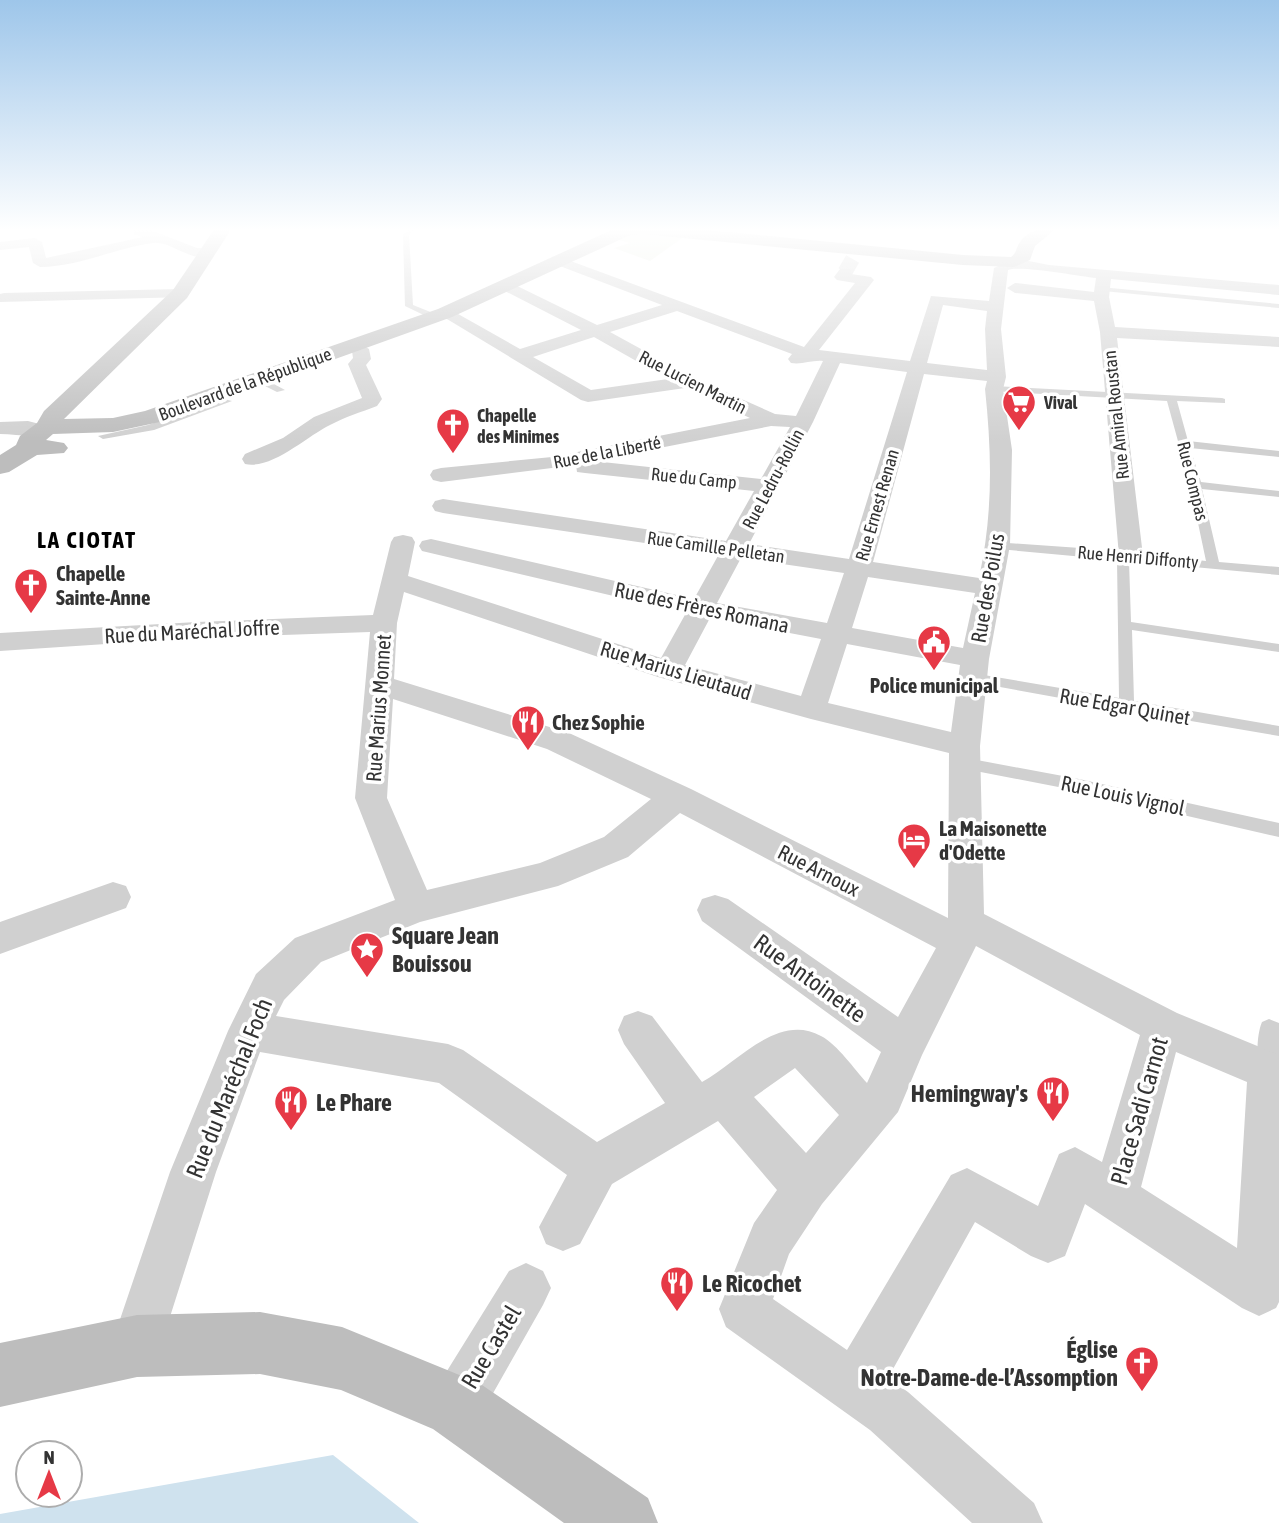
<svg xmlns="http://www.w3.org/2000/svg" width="1279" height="1523" font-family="'Asap Condensed',sans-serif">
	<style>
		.green { fill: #e6ecdf }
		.water { fill: #cfe2ee }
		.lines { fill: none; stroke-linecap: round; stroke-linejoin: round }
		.street-tunnel { stroke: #d6d6d6; stroke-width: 15; stroke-dasharray: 15 8; stroke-linecap: butt }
		.lane { fill: #d0d0d0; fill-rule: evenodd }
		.street { fill: #d0d0d0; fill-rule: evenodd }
		.secondary { fill: #bdbdbd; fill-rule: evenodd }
		.labels { text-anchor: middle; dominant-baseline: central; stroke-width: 7; stroke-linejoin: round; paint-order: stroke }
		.far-street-label { font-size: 18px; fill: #333; stroke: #fff }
		.far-poi-label { font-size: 18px; font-weight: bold; fill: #333; stroke: #fff; text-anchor: start }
		.poi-label { font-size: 21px; font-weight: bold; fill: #333; stroke: #fff; text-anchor: start }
		.street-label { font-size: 21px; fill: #333; stroke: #fff }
		.far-district-label { font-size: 23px; font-weight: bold; letter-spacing: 2px; fill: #000; stroke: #fff }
		.near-poi-label { font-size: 24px; font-weight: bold; fill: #333; stroke: #fff; text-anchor: start }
		.near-street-label { font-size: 24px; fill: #333; stroke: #fff }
	</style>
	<rect width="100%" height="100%" fill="#fff"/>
	<!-- green -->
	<path class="green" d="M631 233 685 236 650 261 614 248 630 243 615 239Z"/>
	<!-- water -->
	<path class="water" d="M333 1455 419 1523H0V1514Z"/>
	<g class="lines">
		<!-- street-tunnel -->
		<path class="street-tunnel" d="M845 272 855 255"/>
		<!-- lane -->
		<path class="lane" d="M409 228H416L409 235 413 305 438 315V319H432L405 306 403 235Z
			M1100 287 1279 304V308L1103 291Z
			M255 377H261L285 390 277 392 255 381Z
			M994 386 1222 398 1225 399V403L1177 401 1188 441 1279 451V457L1190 448 1201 482 1279 491V497L1202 489 1219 562 1279 567V575L1129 561 1131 622 1279 644V652L1132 630 1134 701 1279 726V736L1132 711 1127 712 1121 709 967 681 965 678 967 675 972 673 1119 698 1117 560 998 549 994 548V542L1123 551 1206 561 1190 485 1167 401 991 391V387Z
			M224 399 232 401 154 430 103 439 98 436 148 425Z
			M966 758 1079 779 1279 823V837L1079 791 960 768 958 764Z
			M1269 1019 1279 1023V1072L1276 1078 1269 1081 1262 1078C1256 1064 1256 1036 1262 1022Z"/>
		<!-- street -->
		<path class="street" d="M134 228H145L197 248 212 249 214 252C196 268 172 240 153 243 115 248 78 267 40 267L33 263 29 247 0 250V242L35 238 42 242 46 258 143 237 134 234Z
			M557 256 804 347 855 283 837 280 834 277 840 269H850L851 274 871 277 874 280 819 350 910 361 931 296 989 301 994 268 1014 258 1049 265 1279 285V295L1111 279 1109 297 1115 327 1279 337V347L1117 338 1143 556 1140 561 1131 563 1122 561 1119 556 1100 332 1094 301 1015 293 1007 288 1015 283 1094 292 1096 278C1079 276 1019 265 1008 270L1001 329 1006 377 1003 389 1012 450 1010 545 989 659 980 746 984 914 1177 1013 1279 1055V1302L1276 1308 1259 1316 1242 1308 1085 1204 1065 1256 1048 1263 1031 1256 975 1222 888 1378 908 1392 1034 1503 1043 1523H972L870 1430 726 1327 719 1309 754 1223 777 1190 718 1121 612 1184 580 1244 563 1251 546 1244 539 1227 567 1175 439 1083 260 1052 216 1172 155 1364 137 1372 119 1364 111 1346 170 1172 228 1031 256 974 295 938 395 900 355 798 370 632 197 638 0 651V633L197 622 373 615 391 542 394 537 403 535 412 537 415 542 408 576 661 658 686 613 422 551 419 546 422 541 431 539 694 599 719 554 443 513 435 511 432 506 435 501 443 499 726 541 754 491 585 473 577 472 576 465 441 482 433 480 430 475 433 470 441 468 552 457 750 418 685 388 588 402 581 400 437 313 445 308 451 310 520 349 581 330 499 288 496 285 499 282H509L597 325 662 305 552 263 550 260 552 257ZM943 305 987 311 985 329 987 370 927 363ZM677 311 792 354 788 359 791 363C802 365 811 360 823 361L796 416 775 414 694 378 610 332ZM594 337 668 379 591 390 533 357ZM840 363 907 372 849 559 749 544 813 422ZM924 374 987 381 985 389C992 454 993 514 979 578L873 562ZM771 426 790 427 761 479 593 461ZM741 558 844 573 827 623 717 603ZM868 577 975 593 963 648 852 628ZM404 592 658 677 811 719 949 753 948 918 691 789 569 733 394 679 397 623ZM710 618 821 639 801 696 685 665ZM847 644 960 665 951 732 828 703ZM393 699 547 749 651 799 604 837 540 863 427 890 387 798ZM680 813 936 948 898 1017 728 899 715 895 702 899 697 910 702 921 881 1052 867 1083C854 1069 838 1045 821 1036 778 1012 737 1063 702 1082L652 1016 638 1011 624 1016 618 1030 624 1044 665 1103 597 1142 463 1050 448 1044 276 1016 284 1000 321 962 420 922 558 886 628 857ZM976 946 1140 1035 1102 1162 1075 1147 1059 1154 1038 1206 967 1168 951 1175 847 1350 773 1299 789 1254 822 1204 898 1112 922 1055ZM1176 1052 1247 1082 1237 1248 1141 1187ZM795 1068 839 1115 806 1153 754 1097Z
			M180 289 186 291 188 294 186 297 0 302V294L4 293Z
			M354 340 369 349 371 359 366 365 382 399 377 406C361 412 345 417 330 425 307 436 272 470 245 464L242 459 245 454 283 438 314 417 362 398 348 364 353 358 352 351 345 345Z
			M28 421 47 426 50 430 47 434C34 438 15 434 0 434V422Z
			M113 882 126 886 131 897 126 908 0 954V922Z
			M526 1263 543 1271 551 1288 543 1305 475 1425 456 1433 437 1425 429 1406 437 1387 509 1271Z"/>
		<!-- secondary -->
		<path class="secondary" d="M215 228H232L187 298 64 419 113 418 145 411 438 309 616 228H687L963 255 1011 257C1018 252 1015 249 1020 242 1029 229 1043 228 1057 228L1035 246 1030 260 1014 267 963 265 641 234 628 236 452 317 160 422 113 432 53 434 46 440 64 443 68 448 64 453 37 455 9 472 0 474V455L16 445 20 436 37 423 44 411 173 290Z
			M260 1312 342 1327 479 1383 648 1498 658 1523H564L433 1429 341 1390 260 1374 137 1377 0 1407V1343L137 1315Z"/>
	</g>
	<!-- sky -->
	<linearGradient id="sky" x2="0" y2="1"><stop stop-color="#9ec6ea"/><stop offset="0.52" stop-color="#fff"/><stop offset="1" stop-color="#fff" stop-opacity="0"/></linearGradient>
	<rect width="1279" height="442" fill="url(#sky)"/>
	<!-- icons -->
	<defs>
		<g id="supermarket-pin" transform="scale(1.75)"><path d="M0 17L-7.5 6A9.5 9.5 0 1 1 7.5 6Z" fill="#e63946" stroke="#fff"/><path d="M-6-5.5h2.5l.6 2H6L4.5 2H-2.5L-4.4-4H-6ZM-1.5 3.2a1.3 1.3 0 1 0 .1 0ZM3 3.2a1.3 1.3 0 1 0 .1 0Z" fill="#fff"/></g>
		<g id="church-pin" transform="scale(1.75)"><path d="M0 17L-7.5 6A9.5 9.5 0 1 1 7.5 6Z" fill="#e63946" stroke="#fff"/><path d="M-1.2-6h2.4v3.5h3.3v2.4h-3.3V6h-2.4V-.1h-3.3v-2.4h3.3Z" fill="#fff"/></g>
		<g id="civic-pin" transform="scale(1.75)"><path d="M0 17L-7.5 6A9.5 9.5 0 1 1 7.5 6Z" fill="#e63946" stroke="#fff"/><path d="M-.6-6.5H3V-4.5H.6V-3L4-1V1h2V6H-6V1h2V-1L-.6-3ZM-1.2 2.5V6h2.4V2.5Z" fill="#fff"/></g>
		<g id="restaurant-pin" transform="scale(1.75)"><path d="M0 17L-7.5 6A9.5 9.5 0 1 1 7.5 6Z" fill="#e63946" stroke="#fff"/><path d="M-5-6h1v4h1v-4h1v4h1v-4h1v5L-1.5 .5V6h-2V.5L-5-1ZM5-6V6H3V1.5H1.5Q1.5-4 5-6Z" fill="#fff"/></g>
		<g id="hotel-pin" transform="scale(1.75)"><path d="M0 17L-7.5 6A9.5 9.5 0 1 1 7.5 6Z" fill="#e63946" stroke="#fff"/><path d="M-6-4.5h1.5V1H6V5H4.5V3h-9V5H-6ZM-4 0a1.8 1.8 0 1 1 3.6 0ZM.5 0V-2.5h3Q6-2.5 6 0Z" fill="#fff"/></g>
		<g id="sight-pin" transform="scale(1.75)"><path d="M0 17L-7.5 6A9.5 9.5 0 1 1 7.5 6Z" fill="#e63946" stroke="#fff"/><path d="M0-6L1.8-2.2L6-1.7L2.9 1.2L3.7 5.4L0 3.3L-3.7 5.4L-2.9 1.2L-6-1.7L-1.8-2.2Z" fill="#fff"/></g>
	</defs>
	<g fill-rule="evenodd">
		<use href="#supermarket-pin" x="1019" y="402"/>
		<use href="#church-pin" x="453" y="425"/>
		<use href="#church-pin" x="31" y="585"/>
		<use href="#civic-pin" x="934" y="642"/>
		<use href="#restaurant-pin" x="528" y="722"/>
		<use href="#hotel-pin" x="914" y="840"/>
		<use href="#sight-pin" x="367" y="949"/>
		<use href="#restaurant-pin" x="1053" y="1093"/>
		<use href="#restaurant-pin" x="291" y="1102"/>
		<use href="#restaurant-pin" x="677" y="1283"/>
		<use href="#church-pin" x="1142" y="1363"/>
	</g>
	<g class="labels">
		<!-- far-street labels -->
		<g class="far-street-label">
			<text transform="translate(693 382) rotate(27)">Rue Lucien Martin</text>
			<text transform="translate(245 384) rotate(-20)">Boulevard de la République</text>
			<text transform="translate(1116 415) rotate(-96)">Rue Amiral Roustan</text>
			<text transform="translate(607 452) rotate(-11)">Rue de la Liberté</text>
			<text transform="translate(694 478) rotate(6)">Rue du Camp</text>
			<text transform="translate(773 479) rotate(-62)">Rue Ledru-Rollin</text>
			<text transform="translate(1193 481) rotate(76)">Rue Compas</text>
			<text transform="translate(877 505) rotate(-74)">Rue Ernest Renan</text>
			<text transform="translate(716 547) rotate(8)">Rue Camille Pelletan</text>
			<text transform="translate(1138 557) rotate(5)">Rue Henri Diffonty</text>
		</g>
		<!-- far-poi labels -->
		<g class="far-poi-label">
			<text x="1044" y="402">Vival</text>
			<text x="477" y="415">Chapelle<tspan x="477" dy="21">des Minimes</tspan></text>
		</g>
		<!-- poi labels -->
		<g class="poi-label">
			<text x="56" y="573">Chapelle<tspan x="56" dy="24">Sainte-Anne</tspan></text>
			<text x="934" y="685" text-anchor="middle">Police municipal</text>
			<text x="552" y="722">Chez Sophie</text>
			<text x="939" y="828">La Maisonette<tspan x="939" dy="24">d'Odette</tspan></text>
		</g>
		<!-- street labels -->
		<g class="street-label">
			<text transform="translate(987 588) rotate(-80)">Rue des Poilus</text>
			<text transform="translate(702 607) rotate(12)">Rue des Frères Romana</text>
			<text transform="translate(192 631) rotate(-3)">Rue du Maréchal Joffre</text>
			<text transform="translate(676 670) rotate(17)">Rue Marius Lieutaud</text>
			<text transform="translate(1125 706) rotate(10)">Rue Edgar Quinet</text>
			<text transform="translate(378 708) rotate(-86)">Rue Marius Monnet</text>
			<text transform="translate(1123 795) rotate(12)">Rue Louis Vignol</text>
			<text transform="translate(819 870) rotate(27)">Rue Arnoux</text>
		</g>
		<!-- far-district labels -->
		<g class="far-district-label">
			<text x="87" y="540">LA CIOTAT</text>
		</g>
		<!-- near-poi labels -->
		<g class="near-poi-label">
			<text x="392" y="935">Square Jean<tspan x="392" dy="28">Bouissou</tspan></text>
			<text x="1028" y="1093" text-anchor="end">Hemingway's</text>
			<text x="316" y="1102">Le Phare</text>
			<text x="702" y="1283">Le Ricochet</text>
			<text x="1118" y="1349" text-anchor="end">Église<tspan x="1118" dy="28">Notre-Dame-de-l’Assomption</tspan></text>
		</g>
		<!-- near-street labels -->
		<g class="near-street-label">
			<text transform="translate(810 978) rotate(36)">Rue Antoinette</text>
			<text transform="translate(229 1088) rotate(-68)">Rue du Maréchal Foch</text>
			<text transform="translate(1139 1111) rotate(-74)">Place Sadi Carnot</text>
			<text transform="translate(491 1347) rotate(-59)">Rue Castel</text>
		</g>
	</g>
	<!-- north arrow -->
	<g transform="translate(49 1474)"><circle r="33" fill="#ffffff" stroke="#adadad" stroke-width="2"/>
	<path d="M0-5L12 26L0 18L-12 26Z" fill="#e63946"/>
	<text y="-10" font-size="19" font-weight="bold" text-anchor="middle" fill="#333333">N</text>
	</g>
</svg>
